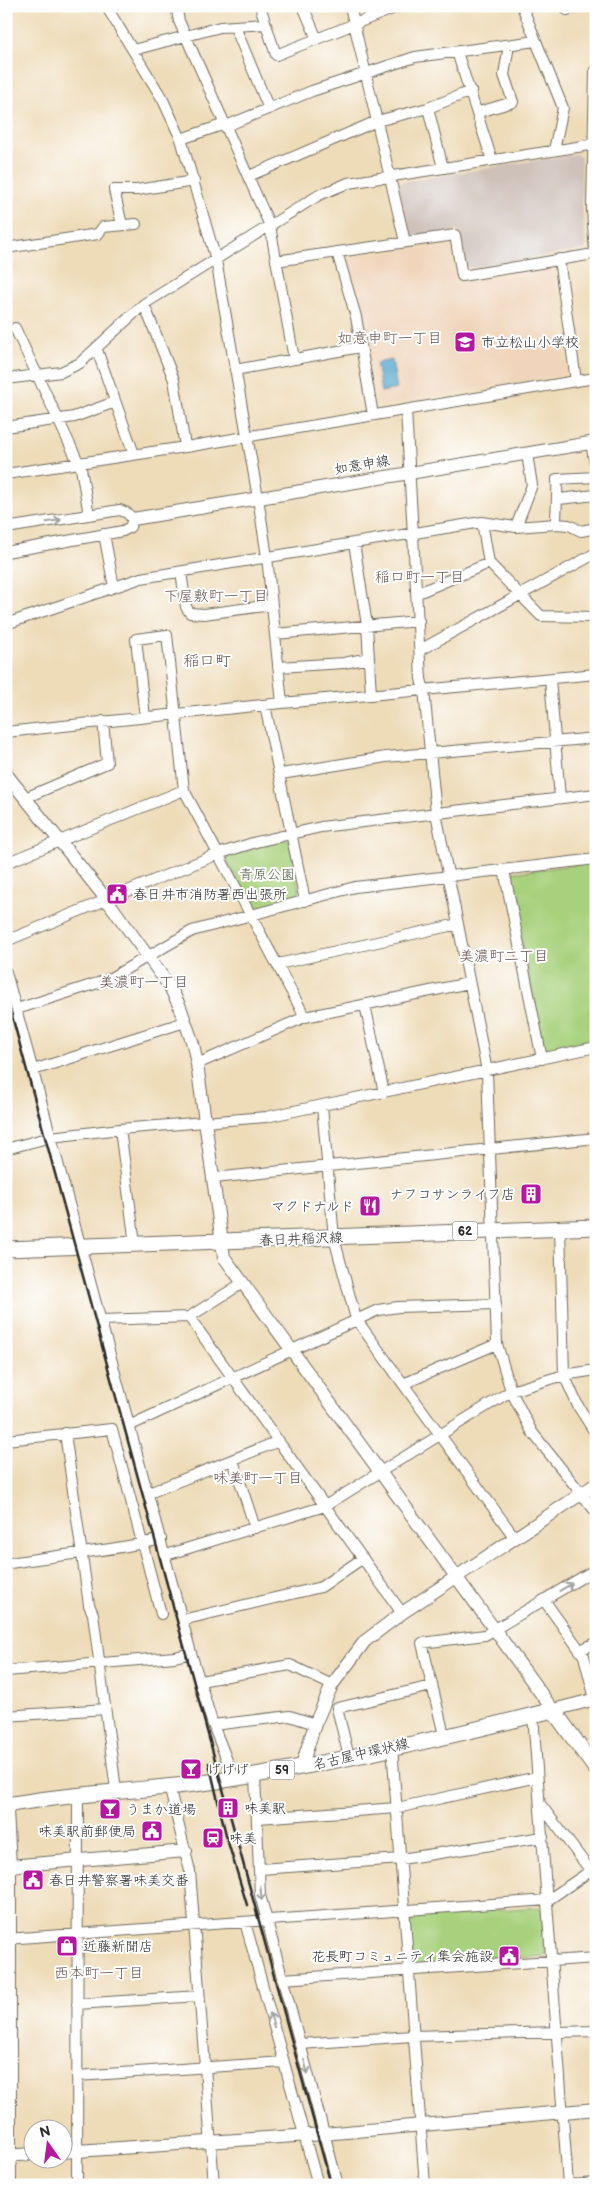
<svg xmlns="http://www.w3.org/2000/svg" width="602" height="2191" font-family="'Balsamiq Sans','Klee One',sans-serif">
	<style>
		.built { fill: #f0d5bc }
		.industrial { fill: #cec1b9 }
		.green { fill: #a8d17d; stroke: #6a7e54 }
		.water { fill: #52a5cd; stroke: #3e687c }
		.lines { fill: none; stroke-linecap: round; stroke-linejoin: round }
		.minor-casing { stroke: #6f695d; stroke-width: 12 }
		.tertiary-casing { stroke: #6f695d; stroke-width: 14 }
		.secondary-casing { stroke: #6f695d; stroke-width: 16 }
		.primary-casing { stroke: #6f695d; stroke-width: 17 }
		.minor { stroke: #fff; stroke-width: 10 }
		.tertiary { stroke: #fff; stroke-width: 12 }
		.secondary { stroke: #fff; stroke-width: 14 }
		.primary { stroke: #fff; stroke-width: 15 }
		.rail { stroke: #2b2b2b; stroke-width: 2.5 }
		.oneway { stroke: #a0a0a0 }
		.labels { text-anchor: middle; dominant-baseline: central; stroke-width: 4; stroke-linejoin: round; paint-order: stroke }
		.shield { fill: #fff; stroke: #6b6b6b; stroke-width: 1 }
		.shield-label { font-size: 12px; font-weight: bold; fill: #2b2b2b }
		.poi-label { font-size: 14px; fill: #2b2b2b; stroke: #fff; text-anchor: start }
		.street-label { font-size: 14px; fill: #2b2b2b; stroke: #fff }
		.park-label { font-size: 14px; fill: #505d44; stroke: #fff }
		.neighbourhood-label { font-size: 15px; fill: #695550; stroke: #fff }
		.quarter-label { font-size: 16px; fill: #695550; stroke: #fff }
	</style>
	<rect width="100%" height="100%" fill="#fff"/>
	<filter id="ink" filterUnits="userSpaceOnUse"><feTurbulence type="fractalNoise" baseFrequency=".02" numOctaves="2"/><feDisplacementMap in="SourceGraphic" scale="10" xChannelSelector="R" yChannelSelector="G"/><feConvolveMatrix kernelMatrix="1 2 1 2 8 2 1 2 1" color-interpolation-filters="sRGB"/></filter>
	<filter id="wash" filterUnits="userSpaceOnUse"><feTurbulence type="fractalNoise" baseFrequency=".0096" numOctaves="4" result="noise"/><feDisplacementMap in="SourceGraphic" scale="20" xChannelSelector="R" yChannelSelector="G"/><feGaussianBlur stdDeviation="1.12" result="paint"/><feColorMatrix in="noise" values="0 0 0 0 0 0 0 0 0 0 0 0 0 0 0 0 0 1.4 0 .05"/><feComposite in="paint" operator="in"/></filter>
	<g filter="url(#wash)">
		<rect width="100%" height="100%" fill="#eedcb9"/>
		<!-- built -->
		<path class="built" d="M445 245 450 248 456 282 547 268 552 271 567 370 563 375 383 405 378 402 363 315 348 262 352 257Z"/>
		<!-- industrial -->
		<path class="industrial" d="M576 154 581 158 582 208 586 247 583 250 471 268 465 265 459 231 413 237 409 233 398 187 401 182Z"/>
		<!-- green -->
		<path class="green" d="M286 839 290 841 300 896 298 899 256 910 253 909 226 859 228 856Z
			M596 862V1039L546 1050 543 1048 509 876 510 873Z
			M539 1907 542 1910 546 1956 414 1966 412 1964 409 1919 411 1916Z"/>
		<!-- water -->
		<path class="water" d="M392 360 397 389 381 392 376 363Z"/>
	</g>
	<g filter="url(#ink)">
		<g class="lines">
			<!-- minor casing -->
			<g class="minor-casing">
				<path id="minor" d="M106 6 163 100 181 139 216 260 258 498 267 557 282 703
					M176 6 179 21 270 226 294 359
					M260 6 276 55 400 6
					M303 6 317 39
					M350 6 405 242
					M522 6 563 108 554 150
					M567 10 579 6
					M235 27 269 109
					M133 50 220 27 265 24
					M457 52 492 160
					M428 108 443 168
					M479 112 513 102 504 75 509 45
					M226 126 312 91 415 57 536 41
					M181 139 225 124
					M249 176 377 121 428 108 471 91
					M122 225 114 190H137L194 181
					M6 248 98 234 103 227 136 224
					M337 252 356 317 373 415
					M276 261 455 235 462 276 588 255
					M144 304 174 380 185 446
					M15 328 81 468 89 515
					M97 350 134 454
					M235 370 360 347
					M6 379 61 372 80 363 144 304 319 195 348 183 596 144
					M576 381 596 378
					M406 410 421 679 424 690 436 813 487 1071 497 1344 511 1391 532 1432 596 1512
					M6 427 74 417 115 402
					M591 443 596 470
					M6 474 192 446 576 381 559 259
					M559 499 596 495
					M482 522 489 563 541 616 596 617
					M556 524C556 508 558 495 557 479L596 477
					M516 527 532 485 527 454
					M6 528 120 510 127 513 133 519 130 527 123 531 6 552
					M104 534 114 587
					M354 543 367 625 371 695
					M181 572 186 607 190 613 204 614 272 605
					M418 593 489 563
					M6 624 141 578 482 522 516 527 556 524 569 525 581 531 596 528
					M275 634 419 621
					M420 650 596 553
					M278 667 344 663 369 658
					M550 679 560 798
					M265 705 305 901
					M145 717 136 639 167 635 184 790 305 1017
					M6 732 282 703 596 674
					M281 774 386 757 596 738
					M25 798 107 763 103 721
					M6 863 184 790
					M504 870 542 1059
					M6 941 218 854 256 842 321 827 596 794
					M278 964 458 924
					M6 972 191 1653 213 1725 234 1778
					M365 1005 384 1093
					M17 1009 107 980 192 931 355 887 596 859
					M197 1064 305 1017 469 983
					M33 1070 185 1022
					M322 1106 334 1238 356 1319 515 1538
					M120 1129 135 1244
					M6 1149 51 1137 120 1129 266 1117 596 1047
					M214 1178 596 1138
					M560 1227 564 1375 578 1406 596 1434
					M189 1317 241 1284
					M101 1320 189 1317 402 1613
					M403 1384 497 1344
					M131 1425 378 1310 398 1307 496 1304
					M65 1433 89 1605 93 1614 116 1790
					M6 1440 112 1429 161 1614
					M233 1460 255 1528
					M149 1493 279 1441
					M166 1555 325 1506 511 1391 564 1375 596 1370
					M6 1564C58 1554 111 1552 161 1539
					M544 1600 584 1656 595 1699
					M182 1620 321 1587 363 1558
					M580 1650 596 1643
					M6 1671 175 1657 191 1653
					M200 1681 290 1665 332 1685
					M533 1715 568 2185
					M6 1716 105 1709
					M213 1725 290 1716 315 1724
					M444 1735 422 1643 485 1635 596 1569
					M392 1747 425 2185
					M349 1757 337 1708 432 1686
					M255 1775 260 1895 338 2185
					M169 1786 190 1871 214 2185
					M541 1805 596 1878
					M258 1818 397 1808 537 1777
					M260 1869 401 1859 543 1837
					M245 1922 318 2185
					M6 1939 548 1900 596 1867
					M282 1979 596 1958
					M77 2004 199 1996
					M300 2044 412 2036 596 2031
					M77 2076 284 2062
					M77 2185 78 1794
					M571 2185 596 2183"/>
			</g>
			<!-- tertiary casing -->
			<g class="tertiary-casing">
				<path id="tertiary" d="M596 72 593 209 596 253
					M133 519 596 442
					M6 774 107 900 170 987 180 1007 193 1044 197 1064 224 1257 553 1710 596 1699
					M301 1768 315 1724 332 1685 365 1641 402 1613 596 1484
					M9 1866 186 1851
					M62 2152 324 2134 596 2109
					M6 2156 32 2154"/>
			</g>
			<!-- secondary casing -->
			<g class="secondary-casing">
				<path id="secondary" d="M6 1810 9 1866V2185"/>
			</g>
			<!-- primary casing -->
			<g class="primary-casing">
				<path id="primary" d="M6 1249 596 1227
					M6 1805C78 1792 152 1791 224 1780 334 1763 445 1738 553 1710L596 1769"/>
			</g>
			<!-- minor -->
			<use href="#minor" class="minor"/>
			<!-- tertiary -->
			<use href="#tertiary" class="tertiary"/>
			<!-- secondary -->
			<use href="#secondary" class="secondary"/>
			<!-- primary -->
			<use href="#primary" class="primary"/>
			<!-- rail -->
			<path class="rail" d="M6 994 331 2185
				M209 1763 227 1839 247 1905"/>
		</g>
		<!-- one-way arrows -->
		<defs><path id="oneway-shaft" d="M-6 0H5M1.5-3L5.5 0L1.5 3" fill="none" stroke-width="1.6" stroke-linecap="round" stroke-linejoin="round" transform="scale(1.25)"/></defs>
		<g class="oneway">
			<use href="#oneway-shaft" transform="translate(54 521) rotate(-9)"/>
			<use href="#oneway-shaft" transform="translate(566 1587) rotate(-31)"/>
			<use href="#oneway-shaft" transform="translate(261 1893) rotate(84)"/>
			<use href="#oneway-shaft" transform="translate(272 2020) rotate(-106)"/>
			<use href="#oneway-shaft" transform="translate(306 2067) rotate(75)"/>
		</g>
	</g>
	<!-- icons -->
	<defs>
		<g id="school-square" transform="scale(1.125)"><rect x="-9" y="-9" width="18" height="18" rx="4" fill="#b5179e" stroke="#fff"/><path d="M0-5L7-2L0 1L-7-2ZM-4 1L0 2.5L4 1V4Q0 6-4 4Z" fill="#fff"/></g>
		<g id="civic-square" transform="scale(1.125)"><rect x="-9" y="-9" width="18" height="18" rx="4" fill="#b5179e" stroke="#fff"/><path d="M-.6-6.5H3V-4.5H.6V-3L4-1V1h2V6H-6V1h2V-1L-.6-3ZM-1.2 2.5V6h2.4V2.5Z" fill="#fff"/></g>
		<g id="building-square" transform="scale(1.125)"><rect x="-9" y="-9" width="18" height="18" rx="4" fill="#b5179e" stroke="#fff"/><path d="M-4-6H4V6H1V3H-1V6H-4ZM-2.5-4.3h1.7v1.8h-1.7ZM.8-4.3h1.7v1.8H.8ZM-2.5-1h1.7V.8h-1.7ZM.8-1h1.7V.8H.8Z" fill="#fff"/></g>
		<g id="restaurant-square" transform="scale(1.125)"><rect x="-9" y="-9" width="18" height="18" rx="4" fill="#b5179e" stroke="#fff"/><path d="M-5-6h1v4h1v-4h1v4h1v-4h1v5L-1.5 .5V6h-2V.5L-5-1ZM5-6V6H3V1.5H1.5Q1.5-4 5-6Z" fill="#fff"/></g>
		<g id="bar-square" transform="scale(1.125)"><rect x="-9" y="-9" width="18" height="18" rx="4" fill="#b5179e" stroke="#fff"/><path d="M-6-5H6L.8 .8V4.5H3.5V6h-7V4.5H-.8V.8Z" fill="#fff"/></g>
		<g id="station-square" transform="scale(1.125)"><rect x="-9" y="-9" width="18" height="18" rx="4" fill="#b5179e" stroke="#fff"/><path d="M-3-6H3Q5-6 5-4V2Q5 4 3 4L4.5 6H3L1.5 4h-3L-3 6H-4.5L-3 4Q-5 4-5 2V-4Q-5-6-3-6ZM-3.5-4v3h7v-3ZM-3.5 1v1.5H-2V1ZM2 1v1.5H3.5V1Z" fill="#fff"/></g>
		<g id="shop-square" transform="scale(1.125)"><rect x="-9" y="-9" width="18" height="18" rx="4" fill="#b5179e" stroke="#fff"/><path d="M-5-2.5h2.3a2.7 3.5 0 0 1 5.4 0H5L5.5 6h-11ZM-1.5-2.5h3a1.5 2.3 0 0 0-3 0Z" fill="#fff"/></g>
	</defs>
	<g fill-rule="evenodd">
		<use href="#school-square" x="465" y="342"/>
		<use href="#civic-square" x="117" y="894"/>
		<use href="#building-square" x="531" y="1194"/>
		<use href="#restaurant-square" x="370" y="1206"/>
		<use href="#bar-square" x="191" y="1769"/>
		<use href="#building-square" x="228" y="1808"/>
		<use href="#bar-square" x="110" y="1809"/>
		<use href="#civic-square" x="152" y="1831"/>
		<use href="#station-square" x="213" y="1838"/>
		<use href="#civic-square" x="33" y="1880"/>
		<use href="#shop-square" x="67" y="1946"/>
		<use href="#civic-square" x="509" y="1956"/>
	</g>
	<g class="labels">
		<!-- shield labels -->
		<g class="shield">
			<rect x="452.5" y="1221.5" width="25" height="19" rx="4"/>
			<rect x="269.5" y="1760.5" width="25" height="19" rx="4"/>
		</g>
		<g class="shield-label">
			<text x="465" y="1231">62</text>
			<text x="282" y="1770">59</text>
		</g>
		<!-- poi labels -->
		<g class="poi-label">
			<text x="481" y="342">市立松山小学校</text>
			<text x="133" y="894">春日井市消防署西出張所</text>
			<text x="515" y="1194" text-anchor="end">ナフコサンライフ店</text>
			<text x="354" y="1206" text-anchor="end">マクドナルド</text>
			<text x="207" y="1769">げげげ</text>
			<text x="244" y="1808">味美駅</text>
			<text x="126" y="1809">うまか道場</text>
			<text x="136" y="1831" text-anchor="end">味美駅前郵便局</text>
			<text x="229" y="1838">味美</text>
			<text x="49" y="1880">春日井警察署味美交番</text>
			<text x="83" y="1946">近藤新聞店</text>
			<text x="493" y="1956" text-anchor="end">花長町コミュニティ集会施設</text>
		</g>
		<!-- street labels -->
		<g class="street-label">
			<text transform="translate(362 465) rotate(-10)">如意申線</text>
			<text transform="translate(301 1239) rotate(-2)">春日井稲沢線</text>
			<text transform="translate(361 1754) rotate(-13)">名古屋中環状線</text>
		</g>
		<!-- park labels -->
		<g class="park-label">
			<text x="267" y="874">青原公園</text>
		</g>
		<!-- neighbourhood labels -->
		<g class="neighbourhood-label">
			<text x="390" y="338">如意申町一丁目</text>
			<text x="420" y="577">稲口町一丁目</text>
			<text x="216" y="596">下屋敷町一丁目</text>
			<text x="504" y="956">美濃町二丁目</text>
			<text x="144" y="982">美濃町一丁目</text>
			<text x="258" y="1478">味美町一丁目</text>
			<text x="99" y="1973">西本町一丁目</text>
		</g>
		<!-- quarter labels -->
		<g class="quarter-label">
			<text x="207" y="661">稲口町</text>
		</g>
	</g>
	<!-- margin -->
	<rect width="602" height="2191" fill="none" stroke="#fff" stroke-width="25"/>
	<!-- north arrow -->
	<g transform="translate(48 2144) rotate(346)"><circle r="24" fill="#ffffff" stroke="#aaaaaa"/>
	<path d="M0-4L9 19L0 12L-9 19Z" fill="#b5179e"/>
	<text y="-8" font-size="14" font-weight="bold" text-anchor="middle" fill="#2b2b2b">N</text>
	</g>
</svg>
